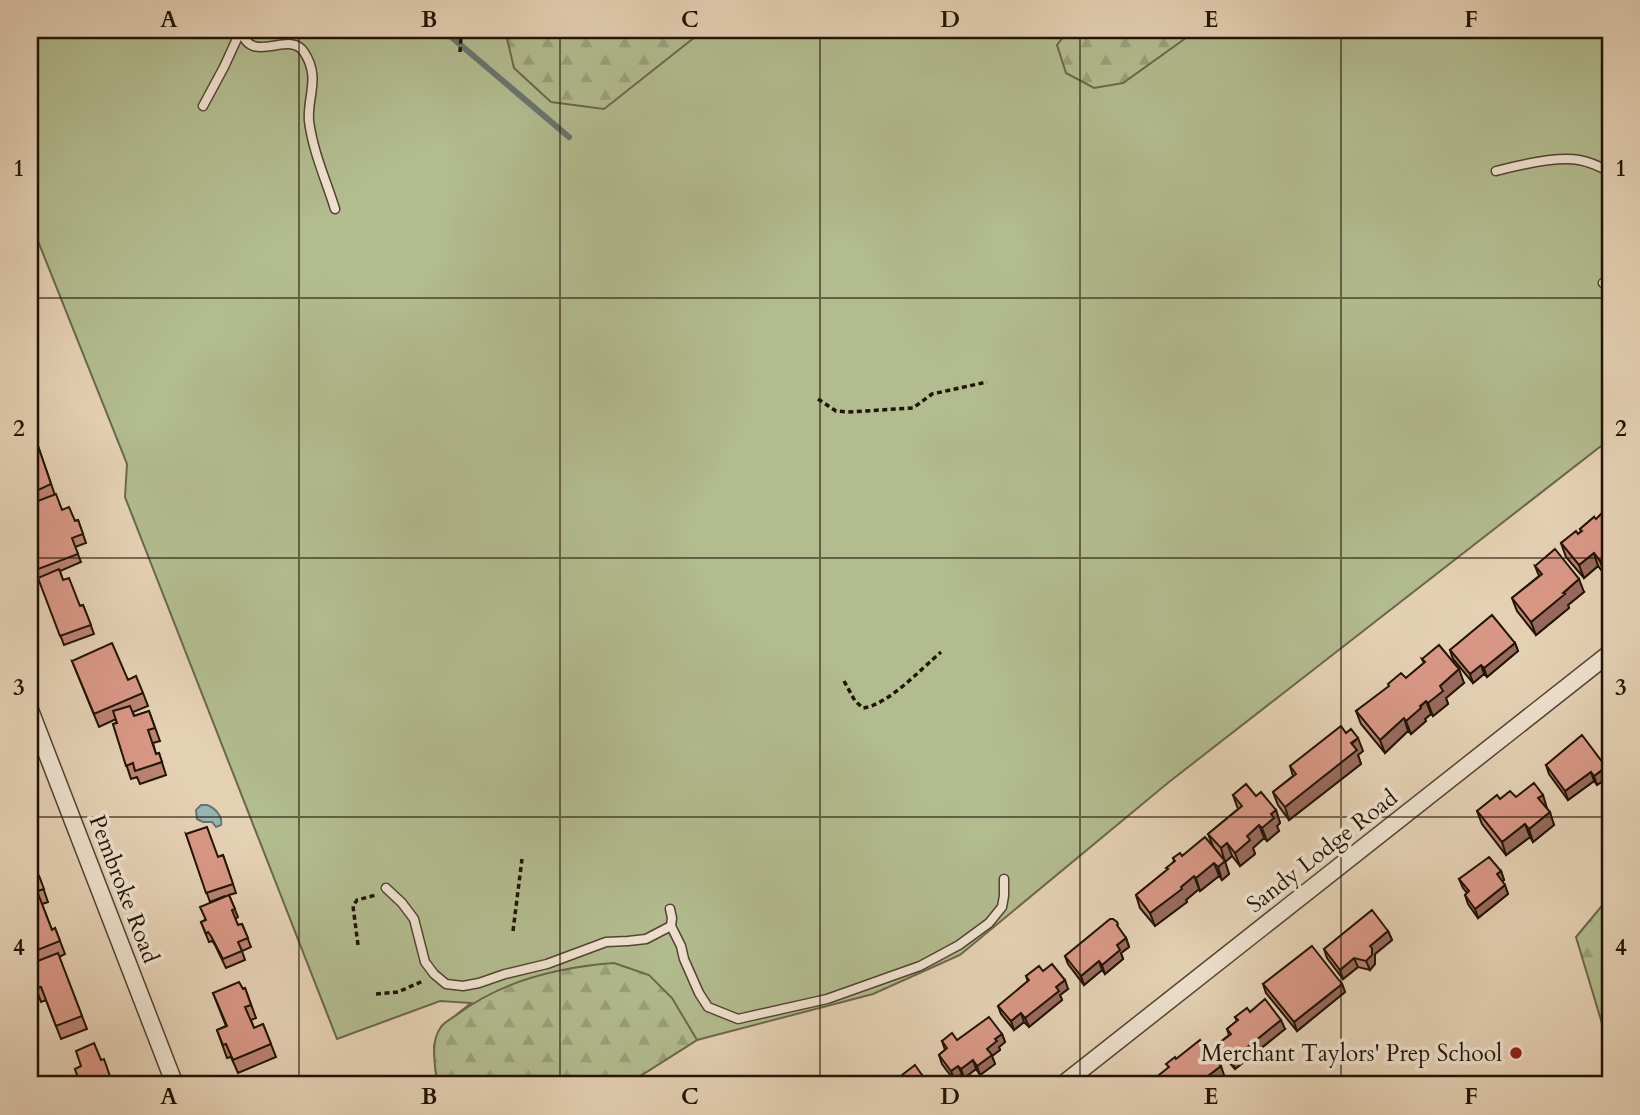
<svg xmlns="http://www.w3.org/2000/svg" width="1640" height="1115" font-family="Cardo,serif">
	<style>
		.green { fill: #b2bc8f; stroke: #6a684a; stroke-width: 2 }
		.forest { fill: url(#forest-firs); stroke: #6a684a; stroke-width: 2 }
		.water { fill: #97b5b4; stroke: #68756e; stroke-width: 2 }
		.lines { fill: none; stroke-linecap: round; stroke-linejoin: round }
		.stream { stroke: #68756e; stroke-width: 6 }
		.service-casing { stroke: #534331; stroke-width: 11 }
		.minor-casing { stroke: #534331; stroke-width: 19 }
		.path { stroke: #221405; stroke-width: 3.5; stroke-dasharray: 5 3.5; stroke-linecap: butt }
		.service { stroke: #eee1ce; stroke-width: 8 }
		.minor { stroke: #eee1ce; stroke-width: 16 }
		.wall { fill: #bb8373; stroke: #221405; stroke-width: 2 }
		.shaded-wall { fill: #986a5e; stroke: #221405; stroke-width: 2 }
		.building { fill: #d99886; stroke: #221405; stroke-width: 2 }
		.grid { fill: none; stroke: #221405; stroke-width: 2; stroke-opacity: 0.55 }
		.poi-dot { fill: #8f2418; stroke: #eee1ce; stroke-width: 2.5 }
		.labels { text-anchor: middle; dominant-baseline: central; stroke-width: 7; stroke-linejoin: round; paint-order: stroke }
		.street-label { font-size: 23px; fill: #221405; stroke: #eee1ce }
		.poi-label { font-size: 23px; fill: #221405; stroke: #eee1ce; text-anchor: end }
		.neatline { fill: none; stroke: #221405; stroke-width: 2.5 }
		.grid-label { font-size: 23px; text-anchor: middle; font-weight: bold; fill: #221405 }
	</style>
	<defs>
		<pattern id="forest-firs" width="22" height="20" patternUnits="userSpaceOnUse" patternTransform="scale(1.75)"><rect width="22" height="20" fill="#b2bc8f"/><path d="M5 1l3.5 6h-7zM16 11l3.5 6h-7z" fill="#99a17a"/></pattern>
	</defs>
	<rect width="100%" height="100%" fill="#e5d1b4"/>
	<filter id="stains"><feTurbulence type="fractalNoise" baseFrequency=".00286" numOctaves="4"/><feColorMatrix values="0 0 0 0 .2 0 0 0 0 .09 0 0 0 0 .02 0 0 0 .5 -.17"/></filter>
	<radialGradient id="worn" r=".72"><stop offset=".6" stop-color="#630" stop-opacity="0"/><stop offset="1" stop-color="#630" stop-opacity=".3"/></radialGradient>
	<!-- green -->
	<path class="green" d="M30 30H1610V439L1169 782 960 955 873 994 697 1040 626 1085H437L434 1046 441 1027 471 1003 440 1001 337 1039 125 497 127 464 30 221Z"/>
	<!-- forest -->
	<path class="forest" d="M505 30H702L695 37 604 109 551 102 514 68Z
		M1069 30H1197L1123 83 1094 88 1066 73 1057 45Z
		M1610 896V1050L1576 937Z
		M614 963 649 975 672 998 697 1040 626 1085H437C436 1067 429 1043 441 1027 444 1022 453 1018 458 1014 502 981 560 967 614 963Z"/>
	<!-- water -->
	<path class="water" d="M201 805H207C215 808 223 816 221 825L216 827 212 822H203L197 819 196 810Z"/>
	<g class="lines">
		<!-- stream -->
		<path class="stream" d="M443 30 569 137"/>
		<!-- service casing -->
		<g class="service-casing">
			<path id="service" d="M241 30C251 67 289 29 304 52 321 78 307 96 309 121 313 152 326 180 335 209
				M203 106 224 67 241 30
				M1496 171C1519 165 1556 156 1579 160 1590 162 1601 167 1610 172
				M1603 283 1610 280
				M386 888 402 903 414 919 425 962 434 974 446 984 463 986 479 983 505 974 547 964 606 942 628 941 646 939 671 926
				M670 909 672 918 671 926 681 946 684 959 699 993 708 1007 738 1019 827 999 920 966 959 945 989 923 1002 907 1004 896V879"/>
		</g>
		<!-- minor casing -->
		<g class="minor-casing">
			<path id="minor" d="M30 710 175 1085
				M1062 1085 1610 653"/>
		</g>
		<!-- path -->
		<path class="path" d="M460 52 461 37
			M818 399 836 411 848 412 913 408 932 394 987 382
			M844 681 855 701 863 708C888 705 921 669 941 652
			M513 931 522 859
			M358 945 353 906 357 900 376 895
			M376 994 398 992 423 981"/>
		<!-- service -->
		<use href="#service" class="service"/>
		<!-- minor -->
		<use href="#minor" class="minor"/>
	</g>
	<!-- wall -->
	<path class="wall" d="M30 424 33 433 30 435Z
		M30 438 35 449 38 446 55 495 62 510 75 521 78 520 86 543 75 547 81 562 60 571 63 580 80 606 83 605 94 634 64 645 39 579 37 580 30 564Z
		M1594 517 1605 575 1598 566 1584 578 1566 557 1561 543 1578 534 1581 531 1580 529Z
		M1535 566 1584 592 1568 605 1569 608 1536 635 1517 611 1512 598 1539 576Z
		M1515 643 1518 651 1487 677 1484 674 1473 683 1453 659 1450 650Z
		M1422 659 1464 683 1446 698 1448 704 1433 716 1431 714 1425 719 1426 721 1411 734 1408 731 1385 753 1361 724 1356 711 1406 678 1424 663Z
		M72 661 128 680 143 693 148 706 133 712 134 716 149 711 160 741 153 743 156 754 159 753 166 775 140 784 137 777 131 779 113 724 117 723 116 719 99 727Z
		M1363 751 1358 755 1361 764 1289 820 1278 805 1273 792 1293 776 1290 766Z
		M1546 765 1606 767 1610 776 1597 785 1594 781 1568 800 1549 774Z
		M1233 795 1256 796 1276 810 1280 823 1277 826 1279 831 1267 841 1264 838 1253 848 1255 854 1240 866 1232 856 1225 862 1224 860 1229 874 1222 880 1219 876 1200 891 1199 889 1186 900 1187 902 1155 926 1140 908 1136 895 1167 870 1174 861 1173 858 1213 846 1208 834 1238 809Z
		M1516 797 1547 808 1554 825 1533 842 1530 837 1506 855 1482 824 1477 811 1500 799Z
		M186 834 218 857 223 855 236 893 229 895 238 917 235 919 238 925 242 924 251 947 242 951 245 960 226 968 215 945 212 941 209 942 201 922 205 920 225 896 210 902Z
		M1501 871 1504 880 1502 881 1508 894 1478 918 1468 904 1465 895 1467 893 1463 888 1459 879Z
		M39 876 48 902 42 904 52 930 55 928 65 954 59 957 87 1029 61 1039 46 1000 41 1002 30 972V879Z
		M1120 930 1126 938 1129 947 1121 953 1123 959 1105 974 1102 970 1084 985 1068 964 1065 956Z
		M1388 931 1392 940 1375 954V964L1370 970 1358 967 1343 979 1327 958 1324 949Z
		M1043 971 1068 989 1060 995 1062 1000 1029 1027 1024 1022 1014 1030 1001 1014 998 1006 1028 982 1026 976Z
		M1263 984H1342L1345 992 1297 1031 1266 993Z
		M245 988 256 1018 251 1020 254 1028 263 1024 276 1057 238 1073 231 1057 227 1058 217 1030 226 1026 213 993Z
		M1250 1012 1285 1029 1235 1069 1221 1053 1218 1044 1229 1035 1227 1029 1237 1021 1235 1017Z
		M1002 1034 1005 1042 999 1047 1000 1050 992 1056 995 1064 980 1075 976 1069 964 1078 962 1074 954 1080 942 1064 939 1055 945 1050 942 1041 957 1040Z
		M101 1060 113 1085H81L75 1069Z"/>
	<!-- shaded-wall -->
	<path class="shaded-wall" d="M1594 553 1598 566 1584 578 1579 565Z
		M1610 554V571L1605 575 1600 561Z
		M1579 579 1584 592 1568 605 1569 608 1536 635 1531 622Z
		M1515 643 1518 651 1487 677 1484 668Z
		M1481 665 1484 674 1473 683 1470 674Z
		M1459 669 1464 683 1446 698 1448 704 1433 716 1428 703 1440 686Z
		M1426 701 1431 714 1425 719 1426 721 1411 734 1406 721Z
		M1404 718 1408 731 1385 753 1380 740Z
		M1358 738 1363 751 1358 755 1361 764 1289 820 1285 807Z
		M1606 767 1610 776 1597 785 1594 776Z
		M1591 772 1594 781 1568 800 1565 791Z
		M1543 795 1547 808 1543 811 1538 798Z
		M1276 810 1280 823 1277 826 1279 831 1267 841 1262 828 1271 814Z
		M1550 812 1554 825 1533 842 1529 829Z
		M1525 824 1530 837 1506 855 1502 842Z
		M1259 825 1264 838 1253 848 1255 854 1240 866 1235 853 1247 836Z
		M1227 843 1232 856 1225 862 1221 848Z
		M1225 861 1229 874 1222 880 1218 867Z
		M1214 863 1219 876 1200 891 1196 878Z
		M1501 871 1504 880 1500 883 1497 874Z
		M1194 876 1199 889 1186 900 1187 902 1155 926 1150 913Z
		M1505 885 1508 894 1478 918 1475 909Z
		M1388 931 1392 940 1375 954V964L1370 970 1366 961 1370 946Z
		M1126 938 1129 947 1121 953 1123 959 1105 974 1102 965 1117 945Z
		M1354 958 1358 967 1343 979 1340 970Z
		M1099 961 1102 970 1084 985 1081 976Z
		M1065 980 1068 989 1060 995 1062 1000 1029 1027 1025 1018 1056 987Z
		M1342 984 1345 992 1297 1031 1294 1022Z
		M1021 1013 1024 1022 1014 1030 1011 1021Z
		M1281 1020 1285 1029 1235 1069 1231 1060Z
		M1002 1034 1005 1042 999 1047 1000 1050 992 1056 995 1064 980 1075 977 1066 987 1049 995 1039Z
		M973 1060 976 1069 964 1078 961 1069Z
		M958 1066 962 1074 954 1080 951 1071Z
		M1221 1066 1224 1075 1211 1085H1196Z
		M922 1075 925 1083 923 1085H915L914 1081Z"/>
	<!-- building -->
	<path class="building" d="M30 438 35 449 38 446 51 484 30 494Z
		M56 494 62 510 69 507 75 521 78 520 83 534 72 538 78 554 33 571 30 563V504Z
		M1610 505V540L1608 543 1610 546V554L1600 561 1594 553 1579 565 1561 543 1576 531 1578 534 1582 531 1580 529 1594 517 1596 519Z
		M1555 549 1579 579 1563 593 1565 594 1531 622 1512 598 1542 574 1535 566Z
		M59 569 63 580 69 578 80 606 83 605 91 625 60 636 38 578Z
		M1492 615 1515 643 1484 668 1481 665 1470 674 1450 650Z
		M112 643 128 680 136 676 143 693 94 714 72 661Z
		M1439 645 1459 669 1440 686 1443 691 1428 703 1426 701 1420 706 1421 708 1406 721 1404 718 1380 740 1356 711 1389 686 1388 684 1401 673 1406 678 1425 662 1422 659Z
		M130 706 134 716 149 711 155 728 148 730 156 754 159 753 162 762 135 771 133 763 126 766 113 724 117 723 113 711Z
		M1341 726 1346 733 1351 729 1358 738 1351 743 1357 750 1285 807 1273 792 1296 774 1290 766Z
		M1582 735 1606 767 1594 776 1591 772 1565 791 1546 765Z
		M1534 783 1543 795 1538 798 1550 812 1529 829 1525 824 1502 842 1477 811 1497 795 1500 799 1510 791 1516 797Z
		M1246 784 1256 796 1261 792 1276 810 1271 814 1274 818 1262 828 1259 825 1247 836 1250 840 1235 853 1227 843 1221 848 1208 834 1242 806 1233 795Z
		M207 827 218 857 223 855 233 884 206 893 186 834Z
		M1205 837 1225 861 1218 867 1214 863 1196 878 1194 876 1181 887 1182 889 1150 913 1136 895 1168 869 1166 868 1175 861 1173 858 1180 853 1182 856Z
		M1489 857 1501 871 1497 874 1505 885 1475 909 1465 895 1469 891 1459 879Z
		M39 876 44 889 37 891 52 930 55 928 60 941 30 953V879Z
		M229 895 235 909 232 910 238 925 242 924 248 938 238 942 242 951 223 959 211 936 208 932 206 934 201 922 206 920 200 907Z
		M1372 910 1388 931 1370 946 1372 948V955L1366 961 1354 958 1340 970 1324 949Z
		M1110 919H1113L1117 922 1118 924 1117 925 1126 938 1117 945 1120 950 1102 965 1099 961 1081 976 1065 956Z
		M1312 946 1342 984 1294 1022 1263 984Z
		M58 953 82 1016 56 1026 41 987 36 988 30 972V964Z
		M1052 964 1065 980 1056 987 1059 991 1025 1018 1021 1013 1011 1021 998 1006 1029 980 1026 976 1039 966 1043 971Z
		M239 982 243 989 245 988 251 1005 245 1007 254 1028 263 1024 271 1044 233 1060 226 1044 223 1045 217 1030 227 1026 213 993Z
		M1265 999 1281 1020 1231 1060 1218 1044 1231 1034 1227 1029 1238 1020 1235 1017 1247 1008 1250 1012Z
		M989 1017 1002 1034 995 1039 997 1041 987 1049 992 1055 977 1066 973 1060 961 1069 958 1066 951 1071 939 1055 947 1048 942 1041 952 1033 957 1040Z
		M1200 1040 1221 1066 1196 1085H1151L1149 1083 1169 1067 1166 1064 1175 1057 1176 1059Z
		M94 1043 101 1060 104 1059 113 1085H89L87 1080 80 1083 75 1069 81 1066 76 1051Z
		M915 1065 922 1075 914 1081 917 1085H893L895 1084 893 1082Z"/>
	<!-- grid -->
	<path class="grid" d="M299 30V1085M560 30V1085M820 30V1085M1080 30V1085M1341 30V1085M30 298H1610M30 558H1610M30 817H1610"/>
	<!-- markers -->
	<circle class="poi-dot" cx="1516" cy="1053" r="7"/>
	<g class="labels">
		<!-- street labels -->
		<g class="street-label">
			<text transform="translate(1322 851) rotate(-38)">Sandy Lodge Road</text>
			<text transform="translate(124 889) rotate(69)">Pembroke Road</text>
		</g>
		<!-- poi labels -->
		<g class="poi-label">
			<text x="1502" y="1053">Merchant Taylors' Prep School</text>
		</g>
	</g>
	<!-- margin -->
	<rect width="1640" height="1115" fill="none" stroke="#e5d1b4" stroke-width="77"/>
	<rect x="38" y="38" width="1564" height="1038" class="neatline"/>
	<g class="grid-label">
		<text x="169" y="27">A</text>
		<text x="429" y="27">B</text>
		<text x="690" y="27">C</text>
		<text x="950" y="27">D</text>
		<text x="1211" y="27">E</text>
		<text x="1471" y="27">F</text>
		<text x="19" y="176">1</text>
		<text x="1621" y="176">1</text>
		<text x="19" y="436">2</text>
		<text x="1621" y="436">2</text>
		<text x="19" y="695">3</text>
		<text x="1621" y="695">3</text>
		<text x="19" y="955">4</text>
		<text x="1621" y="955">4</text>
		<text x="169" y="1104">A</text>
		<text x="429" y="1104">B</text>
		<text x="690" y="1104">C</text>
		<text x="950" y="1104">D</text>
		<text x="1211" y="1104">E</text>
		<text x="1471" y="1104">F</text>
	</g>
	<rect width="100%" height="100%" filter="url(#stains)"/>
	<rect width="100%" height="100%" fill="url(#worn)"/>
</svg>
